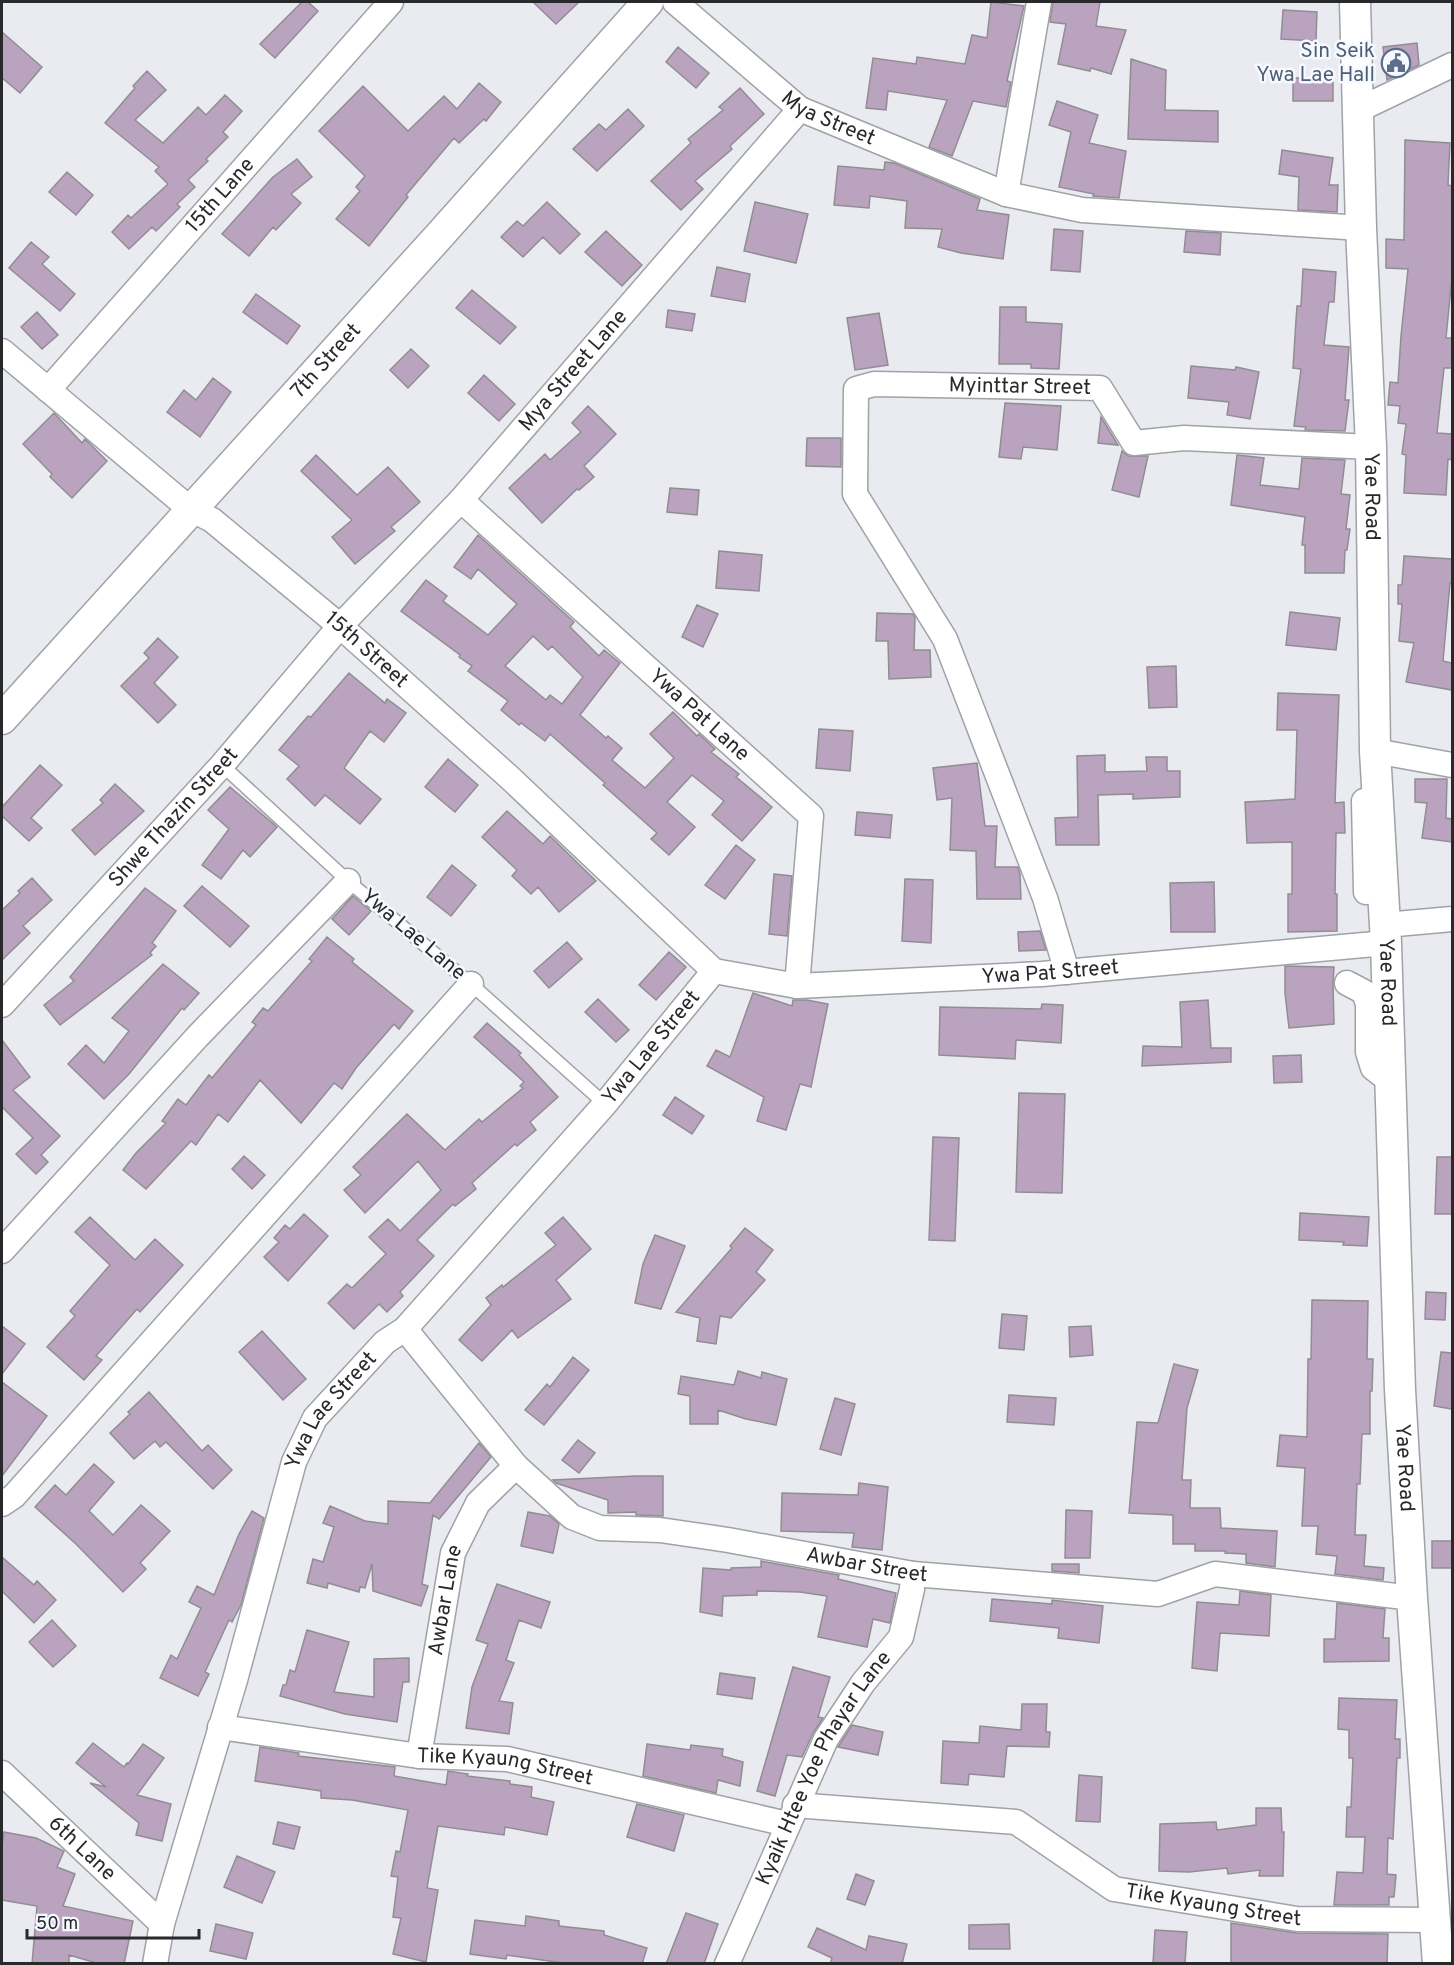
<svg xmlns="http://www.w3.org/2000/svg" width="1454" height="1965" font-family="Overpass,sans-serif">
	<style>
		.building { fill: #b9a3bf; stroke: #918d92; stroke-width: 1.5; fill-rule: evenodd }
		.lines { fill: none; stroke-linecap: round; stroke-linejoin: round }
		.service-casing { stroke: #9fa2a7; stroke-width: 15 }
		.minor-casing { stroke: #9fa2a7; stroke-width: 27 }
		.tertiary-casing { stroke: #9fa2a7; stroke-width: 33 }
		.service { stroke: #fff; stroke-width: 12 }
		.minor { stroke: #fff; stroke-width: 24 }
		.tertiary { stroke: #fff; stroke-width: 30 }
		.labels { text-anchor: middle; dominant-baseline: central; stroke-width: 5; stroke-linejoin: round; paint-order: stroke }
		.service-label { font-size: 21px; fill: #4e5e75; stroke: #f6f9fe; text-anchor: end }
		.street-label { font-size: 21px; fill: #28292b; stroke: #f6f9fe }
	</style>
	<rect width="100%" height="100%" fill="#e9ebf1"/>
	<!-- building -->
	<path class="building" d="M302 2H308L318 11 275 58 260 44Z
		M533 2H579L556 24Z
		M991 2 1024 6 1007 81 1011 82 1006 107 973 101 952 156 929 147 947 100 888 91 886 110 866 108 873 58 916 64 917 57 965 64 972 35 987 38Z
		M1053 2H1100L1096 26 1126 30 1111 74 1091 68 1090 71 1058 64 1066 24 1050 22Z
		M1283 10 1317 12 1316 41 1281 39Z
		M2 32 42 67 20 93 2 78Z
		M1417 43 1419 65 1387 80 1383 47Z
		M678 47 709 73 696 88 666 62Z
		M1131 59 1166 70 1165 110 1218 111V142L1128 139Z
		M147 71 166 90 135 120 163 143 198 107 206 115 225 95 242 111 223 132 228 137 206 159 208 161 188 180 195 187 177 204 180 207 156 231 152 227 129 249 112 232 128 215 131 218 168 184 155 171 159 167 105 123 135 88 133 86Z
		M1293 78H1333V101H1293Z
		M479 83 501 102 486 121 484 119 459 143 454 138 406 195 408 197 369 246 336 219 360 191 356 187 365 176 319 131 363 86 408 131 444 96 457 109Z
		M740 88 764 114 730 146 732 149 695 181 703 189 681 210 651 181 691 143 688 139 723 110 719 107Z
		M1057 101 1098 115 1089 143 1126 151 1119 198 1093 196 1094 194 1059 187 1071 132 1049 125Z
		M628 109 644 126 597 171 573 149 599 124 606 130Z
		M1405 140 1450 143 1448 185 1452 186V277L1446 338H1452V368H1444L1437 433 1452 434V460L1448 459 1446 495 1404 493 1406 455 1402 454 1406 424 1398 423 1400 406 1388 405 1390 382 1398 383 1401 336 1408 269 1386 268V239L1404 240Z
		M1282 150 1333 158 1329 185H1338L1337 212 1298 210 1299 177 1279 174Z
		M297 159 312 177 291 194 301 203 276 230 273 227 249 256 222 234 273 177Z
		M885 162 894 163 980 199 977 210 1009 215 1003 259 961 253 938 247 942 229 905 228 907 201 870 196 869 208 834 205 838 166 884 170Z
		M67 172 93 195 76 215 49 192Z
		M547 202 580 234 560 254 543 237 523 257 501 237 517 221 523 226Z
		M755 202 808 214 796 263 744 251Z
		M1054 229 1083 231 1080 272 1051 270Z
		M606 231 642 265 622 286 585 252Z
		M1186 231 1221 233 1220 255 1184 252Z
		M31 242 49 257 42 264 75 294 60 311 9 268Z
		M717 267 750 274 745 302 711 296Z
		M1303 269 1336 272 1334 302H1329L1324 345 1349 347 1345 400H1349L1345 431 1305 430 1306 427 1294 426 1301 369 1293 368 1296 320 1297 306H1301Z
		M472 290 516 327 500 344 456 308Z
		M256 294 300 326 287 344 243 312Z
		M1000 307H1026V322L1062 324 1059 369 1031 368V364H999Z
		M668 310 695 314 692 331 666 327Z
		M37 312 58 335 42 349 21 327Z
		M879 313 888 365 855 370 847 318Z
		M411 349 429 366 408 388 390 370Z
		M1191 366 1235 370 1236 367 1259 372 1250 419 1227 415 1229 402 1188 398Z
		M484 375 515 404 499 421 468 393Z
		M213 378 231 392 200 437 167 412 184 390 196 400Z
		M1005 403 1061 406 1057 450 1023 447 1021 459 999 457Z
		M588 406 616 434 584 466 594 477 579 490 577 489 542 523 509 488 545 454 550 460 581 432 572 423Z
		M54 413 82 443 85 439 107 461 72 498 50 477 52 474 23 444Z
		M1101 417 1118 445 1098 443Z
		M807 438H841V467L806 466Z
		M1122 451 1128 456H1148L1139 497 1112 490Z
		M316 455 357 495 388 467 420 502 391 527 395 531 355 564 332 537 352 520 301 471Z
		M1237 455 1264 458 1260 485 1299 489 1302 458 1345 460 1341 494 1350 495 1346 529H1350L1347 550H1345L1344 573H1305V545H1302L1305 517 1231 505Z
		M670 488 699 490 697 515 667 512Z
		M478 535 574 622 570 627 599 656 604 650 620 663 580 715 606 738 608 736 622 748 612 760 645 788 674 758 650 734 673 712 697 736 699 734 715 749 711 752 739 774 736 777 772 807 742 841 712 815 724 801 692 775 667 802 695 827 669 855 651 839 657 833 603 785 605 783 550 734 545 741 521 723 519 725 501 710 508 701 468 671 472 666 459 657 460 655 401 611 426 580 447 596 443 601 488 635 517 604 478 569 471 579 454 567ZM533 636 548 650 552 646 583 677 562 704 550 695 546 700 505 666Z
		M719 551 762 555 759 591 716 588Z
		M1404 556 1452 559V583H1450L1443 661 1452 663V690L1406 682 1414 643 1399 641 1402 604H1398V585H1402Z
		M697 605 718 614 703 647 682 637Z
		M1290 612 1340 618 1336 650 1286 645Z
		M877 613 913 614 915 617 914 650H930L931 677 889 679 888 641H876Z
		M158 638 178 657 154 683 176 705 158 723 121 686 149 658 144 653Z
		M1176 666 1177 707 1149 708 1147 667Z
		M349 673 385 703 387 699 406 713 384 742 370 731 344 768 381 799 360 824 325 795 315 806 287 779 299 766 279 750 308 716 311 717Z
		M1278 693 1339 695 1335 803 1344 802 1345 833H1336L1335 894H1337V931L1288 932V894H1292V842L1247 843 1245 802 1295 799 1297 730H1277Z
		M819 729 853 731 850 771 816 768Z
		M1105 755V772L1147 771 1146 757H1167V771H1180V797L1133 799V794L1098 795 1099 845H1056L1055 818 1078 817 1077 756Z
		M448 759 478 785 455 812 425 787Z
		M977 763 985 826H997L995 867H1018L1020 874 1021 899H977L976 851 950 850 952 798 937 800 933 768Z
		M40 765 62 785 31 818 42 828 29 841 2 816V807Z
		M1415 779H1447L1446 818 1452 819V842L1422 838 1427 803 1415 802Z
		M115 784 144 811 95 855 72 830 103 803 100 800Z
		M230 787 277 827 250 857 243 850 221 879 202 865 229 829 208 810Z
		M507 811 543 844 550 836 596 881 559 912 538 887 531 894 512 876 517 870 482 837Z
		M857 812 892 815 890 838 855 835Z
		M736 845 755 860 725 899 705 885Z
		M452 865 476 885 451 916 427 897Z
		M774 874 792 876 787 936 769 934Z
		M32 878 52 900 23 926 30 933 2 960V910L20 893 18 891Z
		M905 879 933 880 931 943 902 941Z
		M1214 882 1215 932H1171L1170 883Z
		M202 886 249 926 230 947 184 906Z
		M145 888 176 911 152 943 156 946 150 953 152 955 60 1025 44 1005 74 981 70 977Z
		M353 896 371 911 349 935 332 919Z
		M1040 931 1046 950 1019 951 1018 932Z
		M327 937 354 959 352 962 413 1011 399 1029 394 1024 356 1068 342 1089 334 1083 301 1123 260 1080 228 1122 218 1114 196 1145 191 1141 146 1189 123 1170 136 1153 166 1123 162 1121 178 1099 186 1105 209 1075 212 1078 256 1025 252 1022 263 1008 268 1011 312 961 309 959Z
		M567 942 582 959 549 988 534 971Z
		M669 952 686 967 656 1000 639 985Z
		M163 964 199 993 184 1010 182 1008 129 1074 104 1099 68 1064 86 1045 104 1063 129 1031 112 1018Z
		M1285 966 1334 967 1333 983 1334 1024 1289 1028 1285 993Z
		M753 993 792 1006 793 1000H807L828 1004 811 1087 800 1084 786 1130 757 1121 764 1097 707 1066 716 1050 730 1057Z
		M598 999 629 1030 616 1042 585 1012Z
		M1208 1000 1211 1048H1231V1062L1142 1066 1143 1046 1182 1047 1180 1002Z
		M1042 1004 1063 1005 1061 1043 1016 1040 1015 1059 939 1055 940 1007 1041 1009Z
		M487 1023 521 1053 519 1055 558 1097 530 1122 536 1130 517 1146 515 1144 472 1183 476 1189 455 1206 453 1204 417 1240 434 1256 400 1292 403 1296 387 1312 379 1304 354 1329 328 1303 347 1284 352 1288 386 1254 369 1237 388 1219 400 1231 441 1190 418 1161 365 1213 344 1190 361 1175 353 1167 407 1114 445 1150 479 1119 482 1122 523 1088 520 1086 524 1082 474 1037Z
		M2 1040 30 1077 13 1090 60 1136 41 1155 48 1162 36 1174 16 1154 33 1138 2 1107Z
		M1301 1055 1302 1082 1274 1083 1273 1056Z
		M1019 1093 1065 1094 1062 1193 1016 1192Z
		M675 1097 704 1116 692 1134 663 1115Z
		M933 1137 959 1138 955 1241 929 1240Z
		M244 1156 265 1175 252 1189 232 1169Z
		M1437 1157H1452V1214H1435Z
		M1300 1213 1369 1217 1367 1246 1343 1245 1344 1242 1299 1240Z
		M304 1214 328 1236 288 1281 264 1257 279 1242 274 1238 285 1225 290 1229Z
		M90 1217 135 1260 155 1239 183 1265 140 1312 137 1309 96 1356 102 1360 84 1380 47 1347 75 1316 70 1311 110 1265 75 1232Z
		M563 1217 591 1249 556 1280 571 1299 518 1338 512 1330 482 1361 459 1340 491 1305 486 1298 502 1285 503 1287 556 1245 545 1233Z
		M745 1228 773 1250 756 1272 765 1280 731 1318 720 1316 716 1344 697 1341 700 1318 676 1312 732 1248 730 1246Z
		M655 1235 685 1246 661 1309 635 1303 643 1264Z
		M1426 1292 1446 1293 1445 1320 1425 1319Z
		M1312 1300 1368 1301 1367 1359H1373L1372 1391H1370V1434H1362L1360 1484H1357L1355 1535H1366L1364 1566 1384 1568 1383 1580 1335 1574 1337 1556 1316 1554 1318 1526H1302L1305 1468 1277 1466 1280 1435 1307 1437 1308 1359H1311Z
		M1002 1314 1027 1316 1024 1350 999 1348Z
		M2 1326 25 1344 2 1374Z
		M1091 1326 1093 1355 1070 1357 1069 1327Z
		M262 1331 306 1379 283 1400 239 1352Z
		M1441 1352 1452 1353V1409L1434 1406Z
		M573 1357 589 1370 544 1425 525 1410 547 1384 550 1387Z
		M1174 1364 1198 1370 1187 1408 1182 1480H1191L1190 1508H1220L1221 1528 1277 1531 1275 1567 1246 1563V1554L1225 1553 1226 1551H1195V1544H1173V1515L1129 1513 1137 1422 1158 1423Z
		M738 1371 761 1378 762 1372 787 1379 776 1425 746 1419 718 1410V1424H690V1396L678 1394 681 1376 734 1385Z
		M2 1382 47 1416 2 1476Z
		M149 1392 202 1451 208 1445 232 1470 213 1489 166 1442 160 1447 155 1441 134 1459 110 1433 130 1414 128 1412Z
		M1009 1395 1056 1398 1054 1425 1007 1422Z
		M835 1398 855 1404 841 1455 820 1449Z
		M578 1440 595 1453 579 1473 562 1460Z
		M479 1443 491 1457 439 1519 433 1515 422 1584 428 1586 421 1606 373 1591 372 1564 365 1588 360 1587 359 1592 328 1583 327 1588 307 1583 313 1559 323 1562 334 1527 323 1523 330 1506 365 1521 388 1524V1501L430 1503Z
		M94 1464 114 1482 89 1511 113 1535 141 1505 170 1531 140 1563 146 1569 123 1592 76 1544 35 1507 55 1485 66 1495Z
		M636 1476H663V1516L636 1515V1512L608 1513V1500L556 1483 553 1480Z
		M859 1483 888 1487 882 1550 852 1547 854 1533 781 1531 782 1493 858 1495Z
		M1066 1510 1092 1511 1090 1558H1065Z
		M252 1511 264 1518 241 1605 232 1622 229 1620 205 1672 209 1674 198 1696 160 1678 171 1655 177 1659 201 1608 189 1602 197 1586 214 1595 239 1534Z
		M528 1512 550 1516 559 1524 553 1553 521 1546Z
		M1432 1541H1452V1568H1432Z
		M2 1557 34 1585 37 1581 56 1600 34 1623 2 1591Z
		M761 1561 839 1575 838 1579 896 1593 890 1623 873 1619 867 1647 818 1637 827 1596 800 1592 757 1591V1595L723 1596 722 1616 700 1612 703 1568 731 1570V1568L761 1567Z
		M1052 1564H1079V1573L1052 1571Z
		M497 1584 550 1602 541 1628 519 1620 506 1660 514 1663 499 1701 513 1703 509 1734 466 1728 472 1687 488 1644 476 1640Z
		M1240 1591 1271 1595 1269 1636 1220 1633 1217 1671 1192 1668 1197 1602 1239 1605Z
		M992 1599 1052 1604V1600L1103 1606 1099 1643 1058 1638 1059 1628 990 1621Z
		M1337 1603 1385 1609 1383 1638H1389V1661L1324 1662V1639H1335Z
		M52 1620 76 1646 53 1667 29 1642Z
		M307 1630 349 1642 334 1692 374 1697V1659L409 1658V1682H403L397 1722 345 1714 280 1696 283 1685H286L290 1670 295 1672Z
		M793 1667 830 1677 818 1717 823 1718 813 1733 802 1757 787 1755 775 1796 757 1791Z
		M720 1673 755 1678 752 1699 717 1694Z
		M1339 1698 1397 1700 1395 1739H1400V1758H1397L1393 1839 1388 1838 1387 1874 1396 1875 1394 1897H1389V1905H1334L1337 1872 1363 1873 1365 1837H1346L1347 1807H1351L1353 1758H1349V1730L1338 1729Z
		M1022 1704H1047L1046 1732H1050L1049 1747 1007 1746 1004 1777 969 1774 968 1785 941 1783 943 1741 979 1743 980 1726 1021 1730Z
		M852 1725 883 1732 878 1755 838 1747Z
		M93 1743 124 1767 127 1763 128 1764 143 1744 164 1758 137 1795 171 1804 162 1841 136 1835 139 1823 90 1783 106 1787 76 1763Z
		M647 1744 690 1750 691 1745 723 1749 722 1756 743 1762 740 1786 718 1780 716 1793 643 1776Z
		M260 1747 299 1753 298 1756 395 1767 394 1776 446 1785 448 1771 468 1774 467 1776 510 1781V1784L532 1787 531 1797 554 1802 547 1835 505 1827 504 1835 438 1826 427 1888 438 1890 426 1962 393 1954 401 1918 393 1917 398 1877 391 1876 396 1851 400 1852 408 1810 352 1800 321 1798V1791L255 1781Z
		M1079 1775 1102 1777 1100 1822 1076 1821Z
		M637 1804 684 1815 674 1851 627 1837Z
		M1256 1808H1281L1282 1832H1284L1283 1876H1259L1260 1870 1228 1874 1227 1868 1189 1872 1159 1871 1160 1824 1216 1822 1217 1830 1256 1825Z
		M278 1822 300 1827 294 1849 273 1844Z
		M4 1832 36 1838 64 1851 57 1867 75 1874 63 1906 133 1921 124 1964H100L69 1955V1964H32L37 1906 2 1900V1845Z
		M237 1856 275 1872 262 1903 224 1887Z
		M856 1874 874 1881 865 1905 847 1899Z
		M686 1913 718 1924 704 1964H666Z
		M526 1916 559 1921V1926L604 1931V1935L647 1948 642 1964H570L507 1955 506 1959 470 1954 475 1920 525 1926Z
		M1231 1923 1297 1933 1388 1934 1387 1964H1231Z
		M216 1924 253 1933 246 1959 210 1951Z
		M1009 1924 1010 1949H969V1925Z
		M817 1928 866 1950 869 1936 907 1944 902 1964H830L832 1958 808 1947Z
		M1155 1930 1187 1932 1185 1964H1153Z"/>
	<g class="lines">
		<!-- service casing -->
		<g class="service-casing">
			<path id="service" d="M222 765 348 881 471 984 605 1104"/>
		</g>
		<!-- minor casing -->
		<g class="minor-casing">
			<g id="minor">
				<path id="s1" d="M675 2 800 109 1006 194 1082 210 1361 228"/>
				<path d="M1358 110 1452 65"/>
				<path d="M1006 194 1039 2"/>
				<path id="s2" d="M2 351 190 509 212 520 340 626 509 777 714 971"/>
				<path id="s3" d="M48 390 391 2"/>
				<path id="s4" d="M461 500 811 816 797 986"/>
				<path d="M1375 751 1452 765"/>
				<path d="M1364 801 1366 892"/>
				<path d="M1385 925 1452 919"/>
				<path id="s5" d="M714 971 797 986 1042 974 1386 943"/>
				<path id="s6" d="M1067 972 1045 898 945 639 855 494 856 389 874 384 1100 388 1134 443 1184 438 1371 447"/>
				<path d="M1347 983 1364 992 1368 1004V1052L1373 1068 1390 1081"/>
				<path id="s7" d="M2 1005 222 765 340 626 461 500 800 109"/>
				<path d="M2 1251 198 1036 348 881"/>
				<path id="s8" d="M405 1329 516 1466 572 1517 600 1528 660 1530 728 1540 913 1574 1158 1594 1215 1574 1412 1598"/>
				<path d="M2 1504 14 1496 471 984"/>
				<path id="s9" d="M220 1727 419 1756 507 1759 787 1824"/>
				<path id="s10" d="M419 1756 453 1553 478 1503 516 1466"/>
				<path id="s11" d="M2 1773 162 1924"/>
				<path id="s12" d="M795 1805 1016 1822 1114 1889 1297 1919 1436 1920"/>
				<path id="s13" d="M155 1964 162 1924 235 1680 294 1462 315 1418 385 1342 405 1329 605 1104 714 971"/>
				<path id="s14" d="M727 1964 826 1739 863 1683 901 1637 912 1589 913 1574"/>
			</g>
		</g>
		<!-- tertiary casing -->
		<g class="tertiary-casing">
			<g id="tertiary">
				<path id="s15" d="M1355 2 1361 228 1371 447 1375 751 1386 943 1400 1390 1412 1598 1438 1964"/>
				<path id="s16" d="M2 719 440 235 648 2"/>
			</g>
		</g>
		<!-- service -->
		<use href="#service" class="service"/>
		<!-- minor -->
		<use href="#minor" class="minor"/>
		<!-- tertiary -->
		<use href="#tertiary" class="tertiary"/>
	</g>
	<!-- icons -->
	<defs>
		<g id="civic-ring" transform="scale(1.5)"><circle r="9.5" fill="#f6f9fe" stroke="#5c6f8a" stroke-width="1.5"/><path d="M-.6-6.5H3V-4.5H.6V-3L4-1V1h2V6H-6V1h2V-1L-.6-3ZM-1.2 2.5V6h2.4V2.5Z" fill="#5c6f8a"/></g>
	</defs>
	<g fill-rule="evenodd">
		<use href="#civic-ring" x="1396" y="63"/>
	</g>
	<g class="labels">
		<!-- service labels -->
		<g class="service-label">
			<text x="1375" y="51">Sin Seik<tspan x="1375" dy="24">Ywa Lae Hall</tspan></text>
		</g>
		<!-- street labels -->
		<g class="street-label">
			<text stroke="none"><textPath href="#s1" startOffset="194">Mya Street</textPath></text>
			<text stroke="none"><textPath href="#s3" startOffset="260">15th Lane</textPath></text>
			<text stroke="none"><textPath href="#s16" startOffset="483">7th Street</textPath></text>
			<text stroke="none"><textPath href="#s7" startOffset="854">Mya Street Lane</textPath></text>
			<text stroke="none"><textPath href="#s6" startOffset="795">Myinttar Street</textPath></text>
			<text stroke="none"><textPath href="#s15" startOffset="495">Yae Road</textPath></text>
			<text stroke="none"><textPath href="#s2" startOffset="472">15th Street</textPath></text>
			<text stroke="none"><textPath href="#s4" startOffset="321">Ywa Pat Lane</textPath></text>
			<text stroke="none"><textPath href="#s7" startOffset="254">Shwe Thazin Street</textPath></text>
			<text transform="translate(413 935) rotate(40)">Ywa Lae Lane</text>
			<text stroke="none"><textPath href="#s5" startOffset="338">Ywa Pat Street</textPath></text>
			<text stroke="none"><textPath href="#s15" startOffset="981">Yae Road</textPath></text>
			<text stroke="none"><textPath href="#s13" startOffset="1071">Ywa Lae Street</textPath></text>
			<text stroke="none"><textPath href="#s13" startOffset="585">Ywa Lae Street</textPath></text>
			<text stroke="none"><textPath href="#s15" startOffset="1467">Yae Road</textPath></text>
			<text stroke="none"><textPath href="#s8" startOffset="552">Awbar Street</textPath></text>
			<text stroke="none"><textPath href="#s10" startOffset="158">Awbar Lane</textPath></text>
			<text stroke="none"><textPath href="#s9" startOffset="288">Tike Kyaung Street</textPath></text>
			<text stroke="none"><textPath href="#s14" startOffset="219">Kyaik Htee Yoe Phayar Lane</textPath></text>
			<text stroke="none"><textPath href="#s11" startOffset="110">6th Lane</textPath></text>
			<text stroke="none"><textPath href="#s12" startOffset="441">Tike Kyaung Street</textPath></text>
		</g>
	</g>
	<!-- border -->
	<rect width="1454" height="1965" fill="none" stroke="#28292b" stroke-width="6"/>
	<!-- scale -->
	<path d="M27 1929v9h172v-9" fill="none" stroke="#28292b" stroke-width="3"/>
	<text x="36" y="1929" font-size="18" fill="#28292b" stroke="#f6f9fe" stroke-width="4.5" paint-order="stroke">50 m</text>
</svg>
